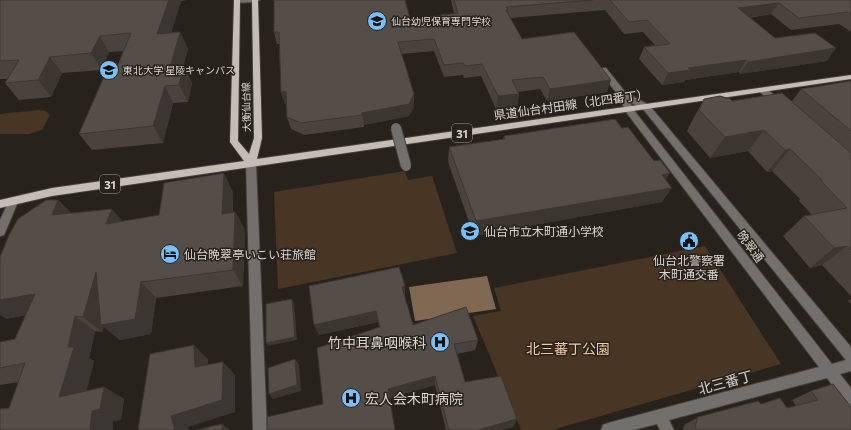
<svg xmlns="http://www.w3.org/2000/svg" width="851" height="430" font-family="Commissioner,'Noto Sans JP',sans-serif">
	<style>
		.green { fill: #493523 }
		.water { fill: #806852 }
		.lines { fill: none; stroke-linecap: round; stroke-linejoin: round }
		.minor-casing { stroke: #443f39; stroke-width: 2 }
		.major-casing { stroke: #443f39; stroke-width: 2 }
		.minor { fill: #736f6c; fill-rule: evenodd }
		.major { fill: #c4bdb6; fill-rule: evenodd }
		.minor-bridge-casing { stroke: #443f39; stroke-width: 12; stroke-linecap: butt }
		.minor-bridge { stroke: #736f6c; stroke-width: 10 }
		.wall { fill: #49423d }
		.shaded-wall { fill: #3c3632 }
		.building { fill: #554d47; stroke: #3c3632 }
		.labels { text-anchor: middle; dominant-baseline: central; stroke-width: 3; stroke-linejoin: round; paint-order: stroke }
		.far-poi-label { font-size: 10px; fill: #dad6d2; stroke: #28221c; text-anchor: start }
		.far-street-label { font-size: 10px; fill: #dad6d2; stroke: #28221c }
		.shield { fill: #28221c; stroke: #a5a09b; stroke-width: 1 }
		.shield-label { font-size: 11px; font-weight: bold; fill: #dad6d2 }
		.street-label { font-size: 12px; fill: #dad6d2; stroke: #28221c }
		.poi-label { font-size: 12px; fill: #dad6d2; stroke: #28221c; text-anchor: start }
		.near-poi-label { font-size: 14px; fill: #dad6d2; stroke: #28221c; text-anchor: end }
		.near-park-label { font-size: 14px; fill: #f5c89f; stroke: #28221c }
		.near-street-label { font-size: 14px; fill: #dad6d2; stroke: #28221c }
	</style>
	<rect width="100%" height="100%" fill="#28221c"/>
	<!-- green -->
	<path class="green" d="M39 110 46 111 50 115 42 130 29 134H0V114Z
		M405 171 408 180 432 176 457 253 278 289 274 192Z
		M705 246 781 364 552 430H521L473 316 501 311 494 288Z"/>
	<!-- water -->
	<path class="water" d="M487 276 496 309 415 321 409 287Z"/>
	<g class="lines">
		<!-- minor casing -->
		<g class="minor-casing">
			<path id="minor" d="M237 0H260L257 2 235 3V1Z
				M600 68H606L626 93 649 105 851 347V371L840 374 851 388V406L846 404 827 378 669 420 674 430H660L657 424 633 430H601L603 425 608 423 819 367 626 112 619 96 600 72ZM630 102 643 109 846 360 832 364 633 109Z
				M760 88H766L782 102V106H776L760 92Z
				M251 160 256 163 267 430H253L246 163Z
				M13 198 18 202 4 235 0 236V220L10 199Z"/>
		</g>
		<!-- major casing -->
		<g class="major-casing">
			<path id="major" d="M234 0H240L238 141 249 154 254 138 252 0H258L262 138 257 159 851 75V79L52 196 0 208V200L52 188 244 161 230 142Z"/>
		</g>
		<!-- minor -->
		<use href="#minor" class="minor"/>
		<!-- major -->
		<use href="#major" class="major"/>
		<!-- minor-bridge casing -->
		<g class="minor-bridge-casing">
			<path id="minor-bridge" d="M396 128 406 166"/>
		</g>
		<!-- minor-bridge -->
		<use href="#minor-bridge" class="minor-bridge"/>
	</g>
	<!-- wall -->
	<path class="wall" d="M0 0H187L181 1 171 33 180 32 188 49 183 66 192 83 188 102 173 103 163 143 92 150 79 134 115 72 124 51 109 52 102 70 62 73 51 97 19 100 5 83 8 79H0Z
		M451 0H851V32L839 24 791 30 771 14 750 18 775 38 836 48 827 61 740 74 739 72 685 80 684 82 662 85 639 59 644 47 655 45 643 32 624 34 605 10 510 18 522 39 607 92 547 101 540 89 518 92 519 94 517 106 496 109 481 76 464 78 463 75 444 77 434 51 401 54 414 107 409 116 364 125V127L304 135 291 129 287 117 286 104H285L281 92 279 44H277L274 32 410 19 454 14Z
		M851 81V296L822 265 810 268 783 236 804 216 812 215 799 201 800 199 772 171 767 172 748 151 710 158 687 131 692 121 704 99 732 101H792L801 89Z
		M622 128 662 202 474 236 448 162 449 147 503 139 504 136Z
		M233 192V213L235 212 245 230 243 286 156 298 151 334 120 340 104 327 102 332 95 331 89 358 94 361 86 391 104 387 124 399 121 420 113 421 9 408 19 382 0 385V342L15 339 26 315 6 319 58 200 71 213 122 222 159 215Z
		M405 298 413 325 478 340 475 350 457 354 465 382 517 419 513 427 500 430H446L435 385 389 398 323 404 379 327 378 322 319 335Z
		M851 299V304L848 301Z
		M811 391 851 430H683L684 425 698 417 761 404 787 408 796 406 792 400Z"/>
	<!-- shaded-wall -->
	<path class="shaded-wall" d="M169 0H181V1L165 51 157 34Z
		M779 3 771 14 732 20 738 8Z
		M180 32 188 49 178 84 170 68Z
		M100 36 109 52 102 70 91 53Z
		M836 48 827 61 740 74 748 62Z
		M50 57 62 73 51 97 38 80Z
		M746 60 739 72 685 80 684 82 662 85 668 73 688 68Z
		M184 66 192 83 188 102 179 85Z
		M611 80 607 92 547 101 550 89Z
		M165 86 173 103 163 143 153 126Z
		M286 91 289 103 285 104 281 92Z
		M414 94V107L409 116 364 125 362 113Z
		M519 94 517 106 496 109 498 96Z
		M764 130 748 151 710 158 725 137Z
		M790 149 772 171 767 172 785 150Z
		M224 173 233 192 232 232 222 214Z
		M670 173 661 188 662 175Z
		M672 188 662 202 474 236 476 221Z
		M58 200 76 218 52 215Z
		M112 209 127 227 106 224Z
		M235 212 245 230 243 286 233 270Z
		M847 246 822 265 810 268 834 248Z
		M96 272 141 282 156 298 151 334 120 340 104 327 102 332 83 317Z
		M405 286V298L402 287Z
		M35 294 56 309 6 319 0 315V300Z
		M292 299 294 303 297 340 268 346 266 343Z
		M376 311 378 322 319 335 314 325Z
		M75 316 95 331 89 358 94 361 82 409 59 397 68 347Z
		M194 345 208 359 209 380 195 367Z
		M295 359 299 365 301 391 273 399 269 394Z
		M223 362 235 375V412L188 427 189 430H175L171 416Z
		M435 376V385L389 398 388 389Z
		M104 387 124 399 121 420 113 421V430H90L92 411Z
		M517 419 513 427 500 430H477Z
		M222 424 230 430H222Z"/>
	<!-- building -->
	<path class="building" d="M0 0H169L157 34 180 32 170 68 184 66 179 85 165 86 153 126 79 134 106 72H115L131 33 100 36 91 53 50 57 38 80 5 83 19 60 0 61Z
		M274 0H405L410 19 458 13 454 0H593L506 7 508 10H506L522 39 574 32 611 80 550 89 543 77 512 80 519 94 498 96 482 64 465 66 463 63 444 65 434 39 398 42 414 94 409 104 362 113V115L301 123 287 117 286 91 281 92 279 32H274Z
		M610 0H851V14L848 12 799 18 779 3 738 8 775 38 815 33 836 48 748 62 746 60 688 68 690 70 668 73 644 47 670 44 647 20 629 22Z
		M851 81V131L801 89Z
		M782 93 851 153V250L847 246 834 248 804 216 847 208 820 180H822L790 149 785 150 764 130 725 137 699 110 704 99 720 96 730 99 732 101Z
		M615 119 622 128 628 127 654 161 660 160 670 173 662 175 672 188 476 221 449 147 505 139 504 136Z
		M224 173 222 214 235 212 233 270 141 282 135 319 101 325 96 272 83 317 75 316 68 347H74L59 397 104 387 100 409 92 411 90 430H0V409L9 408 25 363 0 368V342L15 339 35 294 0 300V257L9 235 18 219 46 200H58L52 215 112 209 106 224 159 215 164 183Z
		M399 267 405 286 402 287 413 325 466 307 478 340 454 344 465 382 501 376 517 419 477 430H449L435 376 388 389 395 430H267V417L323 404 317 348 380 327 376 311 314 325 309 286Z
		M292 299 295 337 266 343V304Z
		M194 345 195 367 223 362 222 400 171 416 175 430H138L150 354Z
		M295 359 297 385 269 394 268 368Z
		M833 384 851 407V430H697L695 427 698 417 758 401 761 404 780 398 787 408 818 400 811 391Z
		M222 424V430H196Z"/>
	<!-- icons -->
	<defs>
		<g id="university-disc" transform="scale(1)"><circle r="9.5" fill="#78bff7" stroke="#28221c"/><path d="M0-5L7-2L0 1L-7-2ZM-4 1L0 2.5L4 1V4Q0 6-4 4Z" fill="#111"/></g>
		<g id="school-disc" transform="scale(1)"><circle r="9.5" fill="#78bff7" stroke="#28221c"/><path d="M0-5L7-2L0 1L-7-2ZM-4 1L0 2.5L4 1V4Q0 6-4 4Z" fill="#111"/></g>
		<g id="civic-disc" transform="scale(1)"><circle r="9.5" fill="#78bff7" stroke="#28221c"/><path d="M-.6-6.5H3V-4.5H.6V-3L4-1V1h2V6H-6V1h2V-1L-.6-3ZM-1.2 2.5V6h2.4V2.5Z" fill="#111"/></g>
		<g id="hotel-disc" transform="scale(1)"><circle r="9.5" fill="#78bff7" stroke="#28221c"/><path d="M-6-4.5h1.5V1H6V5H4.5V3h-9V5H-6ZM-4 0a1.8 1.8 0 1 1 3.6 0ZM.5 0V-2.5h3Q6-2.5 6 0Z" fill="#111"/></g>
		<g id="hospital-disc" transform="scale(1)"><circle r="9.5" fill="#78bff7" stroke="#28221c"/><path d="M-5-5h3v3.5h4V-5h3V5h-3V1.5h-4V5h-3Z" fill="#111"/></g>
	</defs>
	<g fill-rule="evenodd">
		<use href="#university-disc" x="377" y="21"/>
		<use href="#university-disc" x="109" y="70"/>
		<use href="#school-disc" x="470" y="231"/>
		<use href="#civic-disc" x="689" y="241"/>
		<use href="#hotel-disc" x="170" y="254"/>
		<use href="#hospital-disc" x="440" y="342"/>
		<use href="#hospital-disc" x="351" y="398"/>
	</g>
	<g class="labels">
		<!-- far-poi labels -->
		<g class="far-poi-label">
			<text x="391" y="21">仙台幼児保育専門学校</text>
			<text x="123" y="70">東北大学 星陵キャンパス</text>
		</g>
		<!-- far-street labels -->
		<g class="far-street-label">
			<text transform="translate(246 107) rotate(-91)">大衡仙台線</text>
		</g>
		<!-- shield labels -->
		<g class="shield">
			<rect x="452" y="124" width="20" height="18" rx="3"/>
			<rect x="100" y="175" width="20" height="18" rx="3"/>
		</g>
		<g class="shield-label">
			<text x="462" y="133">31</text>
			<text x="110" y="184">31</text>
		</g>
		<!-- street labels -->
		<g class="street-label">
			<text transform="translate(571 104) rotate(-8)">県道仙台村田線（北四番丁）</text>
			<text transform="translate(751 246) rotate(53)">晩翠通</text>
		</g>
		<!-- poi labels -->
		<g class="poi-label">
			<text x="484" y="231">仙台市立木町通小学校</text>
			<text x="184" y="254">仙台晩翠亭いこい荘旅館</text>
			<text x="689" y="260" text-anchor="middle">仙台北警察署<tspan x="689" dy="14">木町通交番</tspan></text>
		</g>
		<!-- near-poi labels -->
		<g class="near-poi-label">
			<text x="426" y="342">竹中耳鼻咽喉科</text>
			<text x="365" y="398" text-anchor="start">宏人会木町病院</text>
		</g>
		<!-- near-park labels -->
		<g class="near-park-label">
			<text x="568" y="348">北三蕃丁公園</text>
		</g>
		<!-- near-street labels -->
		<g class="near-street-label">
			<text transform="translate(725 382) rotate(-15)">北三番丁</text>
		</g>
	</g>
</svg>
